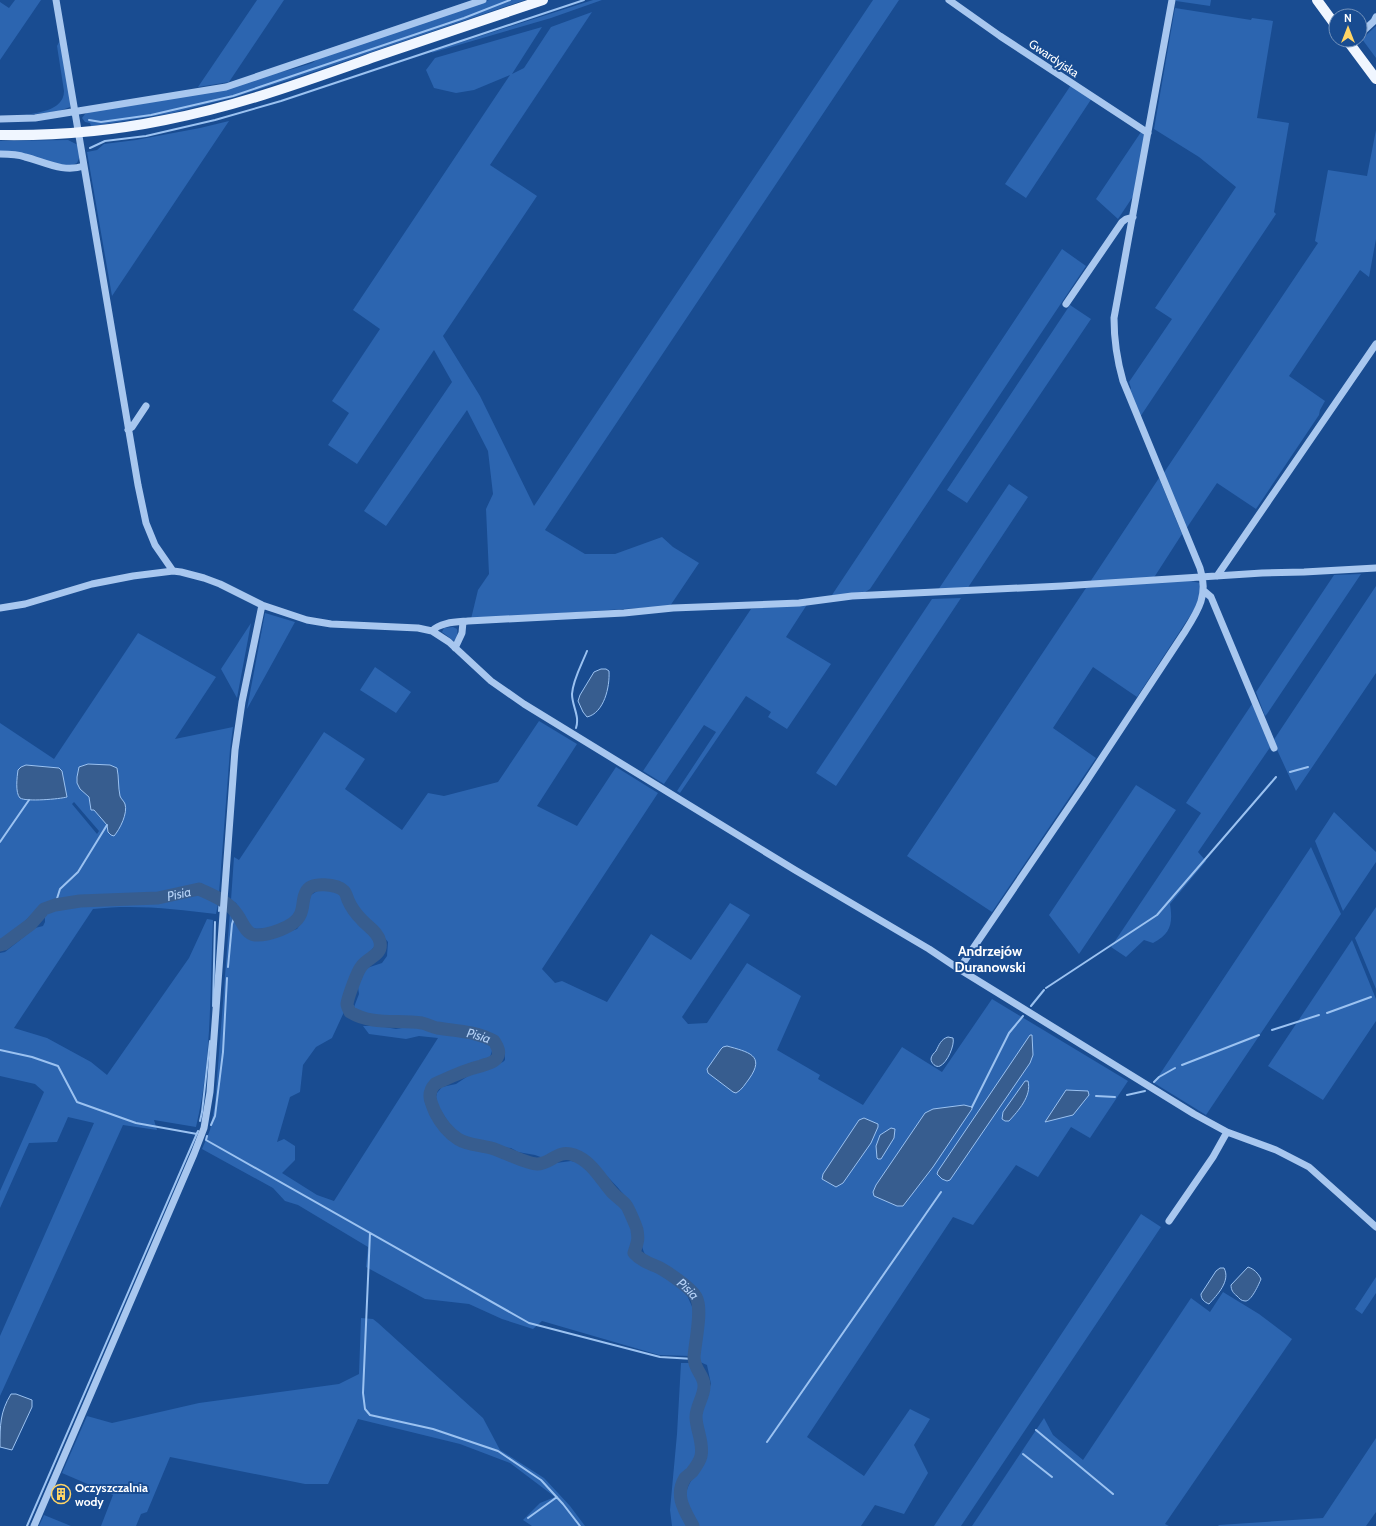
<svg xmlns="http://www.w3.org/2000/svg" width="1376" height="1526" font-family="Cabin,sans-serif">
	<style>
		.green { fill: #2c65b0; fill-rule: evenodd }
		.water { fill: #375d8f; stroke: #9bc2f1 }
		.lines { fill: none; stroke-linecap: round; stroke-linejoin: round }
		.stream { stroke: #9bc2f1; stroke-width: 2 }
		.river { stroke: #375d8f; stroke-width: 13 }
		.minor { stroke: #a8c7ef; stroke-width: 7 }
		.major { stroke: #f0f6ff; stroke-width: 10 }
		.labels { text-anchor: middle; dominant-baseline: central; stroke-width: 4; stroke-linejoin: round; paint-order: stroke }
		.street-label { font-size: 12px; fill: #fff; stroke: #194c91 }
		.poi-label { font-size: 12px; font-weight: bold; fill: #fff; stroke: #194c91; text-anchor: start }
		.water-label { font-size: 13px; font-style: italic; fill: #b4d1f6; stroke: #194c91 }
		.quarter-label { font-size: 14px; font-weight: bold; fill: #fff; stroke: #194c91 }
	</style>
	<rect width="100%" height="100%" fill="#194c91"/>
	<!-- green -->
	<path class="green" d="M15 0H41L0 60V2L9 8Z
		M257 0H284L229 82 198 87Z
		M489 0H525L307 74 235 97 172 113 93 126H91L90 123 85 122 82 118 85 114 89 112 164 100 293 69 312 63 321 57Z
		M593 0H602L551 18 431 53 434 51Z
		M873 0H899L545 530 585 554H615L662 537 673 547 699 563 670 606 471 619 478 590 489 574 486 509 493 494 488 451 467 410 386 526 364 511 452 382 434 350 357 464 328 445 349 413 332 401 380 329 353 310 510 75 474 90 456 93 434 88 426 70 435 58 542 27 512 74 524 68 551 27 592 12 490 165 537 196 443 336 480 396 534 506Z
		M1176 0H1211L1210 6 1176 1Z
		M1175 8 1251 20 1252 18 1273 21 1257 118 1289 123 1274 212 1276 214 1140 417 1130 390 1131 388 1129 382 1172 319 1155 308 1236 187 1199 157 1154 129Z
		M1376 26V58L1362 39Z
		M60 40 71 103 70 107 59 111 19 116C34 113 64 112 64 91L57 46Z
		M1071 85 1092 98 1026 198 1005 184Z
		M229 121 112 296 87 152 97 150 104 144 136 140 200 128Z
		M1376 130V239L1369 277 1360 270 1289 376 1325 401 1320 410 1319 415 1256 509 1217 483 1186 529 1163 474 1318 243 1315 241 1328 170 1367 176Z
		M1141 132 1145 136 1134 195 1118 219 1096 199Z
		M68 140 78 145 80 156 77 163 72 165H62L0 152V141Z
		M1062 249 1086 266 870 589 862 594 832 595Z
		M1070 305 1091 319 967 503 947 490Z
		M1159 478 1182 534 1155 576 1154 577 1090 582Z
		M1009 484 1028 497 967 589 938 590Z
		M1361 574 1267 714 1265 716 1256 692 1334 575Z
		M1186 580 1200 583 1201 593 1197 605 1137 697 1093 667 1053 728 1096 758 992 912 907 856 1086 588Z
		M1376 586V673L1296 791 1273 741Z
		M961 598 836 786 816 773 932 599Z
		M808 603 786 637 831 664 787 729 768 717 771 712 746 696 680 793 677 791 716 732 704 725 664 784 643 771 751 609Z
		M265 613 295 622 247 709Z
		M251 623 237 698 221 669Z
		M453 627 457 629C458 633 457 638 454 641L442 632 444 628Z
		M138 633 216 677 175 739 233 727 230 750 219 894 209 889 196 886 190 889 158 894H131L105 896 47 902 31 915 16 930 0 941V723L54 759ZM26 765 64 780V787L66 793 38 800 18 770 21 767ZM74 802 99 831 97 834 72 804Z
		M375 667 411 692 396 713 360 690Z
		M1252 704 1271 746 1198 852 1206 861 1170 904C1173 923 1171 934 1153 943L1144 940 1126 957 1111 947 1201 813 1186 803Z
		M539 721 577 744 537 806 577 826 616 767 658 793 542 969 555 983 562 981 607 1002 651 934 691 960 730 903 750 915 682 1017 688 1024 707 1023 747 963 801 996 777 1050 820 1075 818 1079 863 1105 902 1047 942 1072 992 999 1128 1081 1090 1138 1071 1127 1038 1177 1016 1165 973 1225 953 1217 807 1437 864 1476 910 1409 930 1419 914 1445 928 1473 904 1514 875 1505 861 1526H698C694 1517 686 1507 686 1498 685 1481 703 1471 705 1456 705 1450 706 1440 704 1434 702 1427 698 1421 698 1413L711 1384 707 1365 700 1362 697 1359C700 1338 708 1312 698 1293 694 1284 674 1270 666 1266 659 1262 649 1260 645 1254 640 1246 640 1222 636 1212 628 1195 585 1149 565 1150 557 1150 552 1155 546 1159L535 1155 518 1152 511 1148 498 1147 461 1138 453 1130 438 1106 436 1097 437 1093 442 1087 456 1084 471 1074 503 1062 505 1060V1052L499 1045V1040L495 1035 486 1033 467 1027 400 1018 369 1016 356 1012 354 1007 359 994 358 987 365 970 367 968 382 963 387 956 388 942C379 930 368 922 359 910 354 904 353 894 348 889 340 882 336 885 328 882 294 872 305 907 293 920 285 928 260 930 250 928L236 903 231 900 234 857 239 860 324 732 365 759 345 789 402 830 428 793 444 796 498 782Z
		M1136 785 1176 810 1079 954 1049 915Z
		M1334 812 1376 852V862L1343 911 1315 841Z
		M1311 847 1341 914 1206 1115 1154 1083Z
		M319 890 329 891 339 893C345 903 350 912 357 921 365 931 373 931 375 946L357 966 342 1002 344 1012 332 1038 316 1047 303 1065 300 1092 290 1097 277 1142 284 1139 295 1146V1160L282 1173 317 1195 334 1201 438 1038 419 1036 406 1039 369 1034 363 1026H379L396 1029 408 1027 422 1028 468 1036 485 1040 492 1045V1051L490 1057 480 1063 471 1064 453 1072 430 1083 424 1092 425 1103 433 1117 447 1135 464 1146 500 1156 520 1164 542 1169 556 1163 571 1161 580 1163 592 1174 605 1192 626 1212 632 1225 636 1240 631 1244 630 1254 635 1261 645 1265 667 1279 686 1293 694 1311 691 1356 659 1355 542 1321 533 1329 502 1319 469 1304 425 1299 366 1267 368 1247 298 1205 285 1201 273 1188 202 1149 210 1130 215 1104 230 912C236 921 241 931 249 938 258 945 286 932 297 929L305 917 311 895Z
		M202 893 206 897H212L218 904 216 914C175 909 134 904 93 909L14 1028 47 1038 91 1062 107 1075 189 958 207 919 213 920C210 987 212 1061 196 1127L154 1120 157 1130 123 1125 0 1396V1336L94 1123 68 1117 57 1142 29 1143 0 1208V1191L44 1092 35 1084 0 1076V953L5 952 35 928 43 926 45 922V915L53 910 79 905 131 902 155 903Z
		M1376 907V989L1355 938Z
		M1352 940 1376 999V1021L1323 1100 1268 1066Z
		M1141 1214 1161 1227 961 1526H934Z
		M1376 1277V1293L1362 1314 1355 1309Z
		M1223 1292 1259 1314 1292 1339 1165 1524 1169 1526H972L1044 1418 1053 1435 1083 1460 1191 1298 1210 1312Z
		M361 1318 373 1319 378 1323 483 1418 500 1450 544 1478 570 1506 585 1526H532L523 1520 540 1503 555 1497 510 1463 460 1444 358 1419 328 1484H305L170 1457 147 1512 141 1514 136 1526H101L113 1495 62 1473 87 1416 112 1423 199 1403 339 1384 359 1374Z
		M681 1363H692C693 1367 702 1380 702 1382 704 1392 695 1399 694 1408 688 1434 711 1458 682 1476 674 1500 679 1505 690 1526H672L670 1510 677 1434Z
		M1376 1438V1512L1366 1526H1218L1219 1525 1323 1518Z
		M44 1515 71 1526H39Z"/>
	<!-- water -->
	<path class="water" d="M601 669H606L609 671C610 687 604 713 587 717L583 712 578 701 580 695 594 672Z
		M88 764 110 765 117 768C119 777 118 787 120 796 121 799 124 801 125 804 128 813 120 829 114 836L111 835 108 832 107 825 94 810H91L89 797 80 789 77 783V777L79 767Z
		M26 765 59 768 62 771 67 797C60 799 26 802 20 798 15 793 17 777 18 770L21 767Z
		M1030 1035H1032L1033 1055 1030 1063 950 1180 947 1181 942 1179 937 1174 938 1171Z
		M948 1037 953 1038C955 1045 947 1063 940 1066 936 1068 931 1063 931 1059 931 1056 934 1053 936 1051 939 1045 941 1039 948 1037Z
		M727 1046C748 1052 766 1055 749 1079 745 1084 742 1090 736 1093L733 1092 708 1073 707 1069 721 1049 723 1047Z
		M1025 1081H1028C1032 1096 1018 1111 1009 1121H1005L1002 1119 1003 1112Z
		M1066 1090 1088 1091 1089 1095 1073 1115 1045 1122Z
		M964 1105 972 1107V1109L933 1167 903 1206H897L874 1196 873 1192 876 1185 925 1113 933 1109Z
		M864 1118 878 1124V1127L871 1143 843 1183 836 1187 822 1179 823 1174 859 1120Z
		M891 1128 895 1129 894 1138 881 1159H878L877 1158 876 1146 880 1135Z
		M1248 1267C1254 1269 1258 1273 1261 1279 1259 1284 1251 1302 1245 1301 1241 1301 1239 1298 1237 1296 1233 1293 1231 1290 1231 1285Z
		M1220 1268H1224C1231 1281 1217 1295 1209 1304 1204 1302 1201 1299 1201 1294L1216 1271Z
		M11 1394H16L32 1400V1407L12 1450 0 1447C0 1425 0 1412 11 1394Z"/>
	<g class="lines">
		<!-- stream -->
		<path class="stream" d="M89 120 101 122 151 115 233 96 464 18 510 0
			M90 148 105 141 146 136 215 120 281 101 584 0
			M576 728C580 716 572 706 572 694 573 679 582 664 587 651
			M1290 772 1308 767
			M0 842 29 800
			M55 905 60 889 78 872 107 825
			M219 911 220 899
			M228 967 232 924 236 912
			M1046 988 1157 915 1276 777
			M213 1006 215 922
			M1031 1006 1044 990
			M1327 1013 1371 997
			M1272 1030 1319 1015
			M0 1050 32 1057 58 1066 77 1102 136 1123 197 1134
			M1182 1065 1259 1035
			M1154 1082 1159 1077 1175 1068
			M1127 1095 1145 1091
			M1096 1096 1115 1097
			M972 1107 1009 1033 1023 1016
			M200 1121 202 1112 210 1041
			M211 1125 215 1116 223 1052 227 978
			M207 1136 206 1140 529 1323 660 1357 694 1359
			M370 1233 363 1393 365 1409 370 1415 433 1429 498 1451 541 1480 563 1504 580 1526
			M1036 1430 1113 1494
			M767 1442 941 1192
			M1023 1454 1052 1477
			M528 1518 557 1497
			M27 1526 198 1131"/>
		<!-- river -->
		<path class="river" id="s1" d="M0 945 4 944 31 924 44 909 55 905 80 901 158 898 199 889C212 895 228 901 236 913 242 920 245 934 255 935 267 936 295 927 300 915 304 908 302 899 306 892 311 881 337 884 344 891 346 893 347 897 348 900 351 907 356 914 362 920 368 927 378 932 380 942 383 956 367 957 361 967 357 972 348 997 347 1004 347 1006 349 1010 350 1012 373 1026 398 1019 422 1023 427 1024 432 1027 437 1028 457 1031 475 1031 494 1041 497 1046 501 1052 497 1058 494 1063 486 1064 481 1066 464 1070 450 1077 435 1084 426 1094 431 1102 435 1112 441 1124 447 1132 458 1139 467 1145 481 1145 491 1148 502 1151 527 1164 537 1164 551 1164 557 1149 574 1155 591 1161 600 1178 611 1191 615 1196 622 1200 626 1205 628 1207 637 1228 637 1230 639 1241 637 1243 634 1253 641 1261 651 1264 660 1268 669 1273 691 1288 696 1297 703 1309 695 1342 694 1357 694 1370 704 1375 704 1385 705 1395 696 1406 696 1417 696 1429 704 1443 701 1456 700 1461 695 1468 692 1472 690 1474 687 1476 685 1478 674 1496 685 1511 693 1526"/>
		<!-- minor -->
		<path class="minor" d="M56 0 138 485 146 523 155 545 173 571
			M949 0 1000 36 1148 133
			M1360 34 1374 21 1376 17
			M0 119 35 118 226 87 483 0
			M0 154C8 154 17 154 25 157 45 162 63 173 84 166
			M1066 304 1122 222 1126 219 1133 217
			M128 430 132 427 146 406
			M1217 576 1376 344
			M1204 591 1211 597 1274 748
			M0 608 25 604 92 584 133 576 173 571 181 572 204 578 220 584 262 605 307 620 331 624 418 628 432 631 449 642 491 681 524 704 795 870 929 949 959 969 1194 1114 1227 1132 1276 1150 1309 1167 1376 1227
			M432 631C440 622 457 622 468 621L624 613 673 608 799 603 852 596 1062 586 1262 573 1304 572 1376 568
			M455 648 462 633 463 622
			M959 969 1084 785 1184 633C1198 611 1209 595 1200 568L1123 381C1117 360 1114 340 1114 318L1172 0
			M1169 1221 1213 1157 1227 1132
			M34 1526 194 1154 204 1128 210 1092 235 750 242 702 262 605"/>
		<!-- major -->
		<path class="major" d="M1317 0 1336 26
			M1347 40 1376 79
			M0 135C56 136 111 131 165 120 239 106 309 80 380 55 434 37 489 18 543 0"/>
	</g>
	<!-- icons -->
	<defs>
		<g id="building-ring" transform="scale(1)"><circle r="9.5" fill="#194c91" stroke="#ffd566" stroke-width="1.5"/><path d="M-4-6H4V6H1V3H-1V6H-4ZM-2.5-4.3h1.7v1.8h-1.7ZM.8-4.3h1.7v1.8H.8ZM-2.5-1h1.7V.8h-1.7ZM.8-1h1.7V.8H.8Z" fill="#ffd566"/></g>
	</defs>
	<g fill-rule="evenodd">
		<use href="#building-ring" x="61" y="1494"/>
	</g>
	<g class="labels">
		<!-- street labels -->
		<g class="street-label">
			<text transform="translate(1054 58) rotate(34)">Gwardyjska</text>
		</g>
		<!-- poi labels -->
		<g class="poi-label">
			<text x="75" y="1487">Oczyszczalnia<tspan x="75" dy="14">wody</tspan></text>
		</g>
		<!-- water labels -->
		<g class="water-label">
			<text stroke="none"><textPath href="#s1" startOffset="194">Pisia</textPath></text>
			<text stroke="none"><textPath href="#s1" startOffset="683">Pisia</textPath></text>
			<text stroke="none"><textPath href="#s1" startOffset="1163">Pisia</textPath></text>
		</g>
		<!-- quarter labels -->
		<g class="quarter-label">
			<text x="990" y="951">Andrzejów<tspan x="990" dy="16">Duranowski</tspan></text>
		</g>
	</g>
	<!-- north arrow -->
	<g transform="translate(1348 28)"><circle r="19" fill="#194c91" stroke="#7594bd"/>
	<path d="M0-3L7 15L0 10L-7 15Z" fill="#ffd566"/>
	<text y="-6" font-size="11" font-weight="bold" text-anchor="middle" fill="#ffffff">N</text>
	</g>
</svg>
